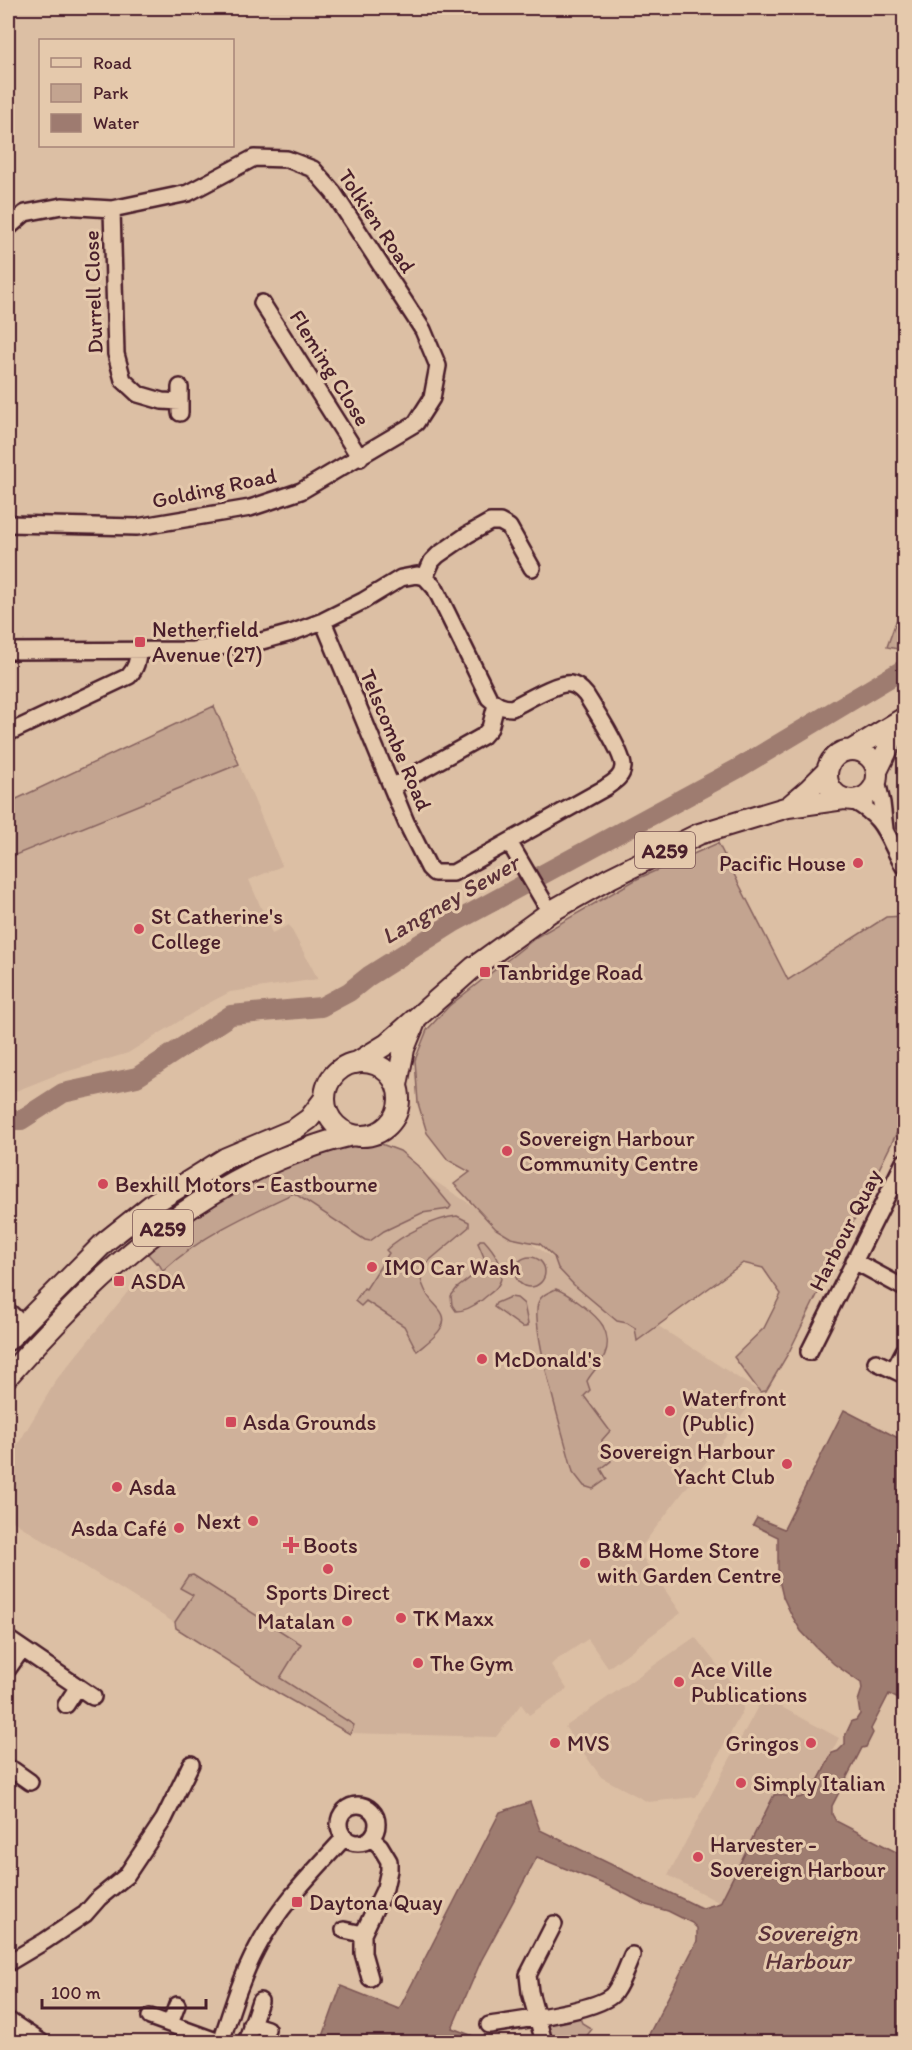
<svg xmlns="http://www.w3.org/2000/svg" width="912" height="2050" font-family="Itim,sans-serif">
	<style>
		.built { fill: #cfb19a }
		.green { fill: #c3a490; stroke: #86625e; stroke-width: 1.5 }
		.water { fill: #9e7b70; stroke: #7c5654; stroke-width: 1.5 }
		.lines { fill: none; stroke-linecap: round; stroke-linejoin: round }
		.river { stroke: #9e7b70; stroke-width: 20 }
		.minor-casing { stroke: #4a1f2b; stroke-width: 20 }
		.major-casing { stroke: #4a1f2b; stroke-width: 24 }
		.minor { stroke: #e5c9ac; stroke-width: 15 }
		.major { stroke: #e5c9ac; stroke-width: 20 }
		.poi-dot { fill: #d1495b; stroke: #e5c9ac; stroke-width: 2 }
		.labels { text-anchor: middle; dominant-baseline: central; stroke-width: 6; stroke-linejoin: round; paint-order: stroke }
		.shield { fill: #e5c9ac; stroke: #785252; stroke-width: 1.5 }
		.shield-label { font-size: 21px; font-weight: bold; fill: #4a1f2b }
		.street-label { font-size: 22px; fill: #4a1f2b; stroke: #e5c9ac }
		.poi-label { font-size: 22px; fill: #4a1f2b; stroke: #e5c9ac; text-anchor: start }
		.water-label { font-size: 24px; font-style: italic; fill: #5b3139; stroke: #e5c9ac }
	</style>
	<rect width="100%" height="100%" fill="#dcbfa4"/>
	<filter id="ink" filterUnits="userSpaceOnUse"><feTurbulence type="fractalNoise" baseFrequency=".0167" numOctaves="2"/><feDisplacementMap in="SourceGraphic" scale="12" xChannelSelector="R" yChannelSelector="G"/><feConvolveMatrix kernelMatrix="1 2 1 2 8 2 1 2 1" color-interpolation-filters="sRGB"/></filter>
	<g filter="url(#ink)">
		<!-- built -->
		<path class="built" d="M239 764 282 866 249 880 272 933 289 925 318 979 230 992 207 1004 128 1053 56 1075 8 1094V858Z
			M402 1160 760 1392 638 1551 681 1613 608 1668 588 1639 555 1661 551 1665 567 1689 529 1715 521 1704 496 1737 349 1733 8 1518V1461L57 1379 130 1289 197 1237 286 1188Z
			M695 1637 741 1695 743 1710 696 1797 648 1802 601 1777 565 1727Z
			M763 1697 839 1738 812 1790 802 1797 793 1798 779 1793 774 1795 720 1903 668 1875Z"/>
		<!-- green -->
		<path class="green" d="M904 599V650L887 647Z
			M214 706 239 764 8 858V803Z
			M718 843 788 980 886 917 904 916V1118L789 1352 766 1391 760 1392 734 1357 764 1328 781 1294 763 1268 743 1263 637 1341 635 1328 627 1323 617 1321 574 1285 558 1268 554 1257 540 1244 511 1238 496 1229 454 1184 470 1172 448 1160 427 1133 418 1103 415 1060 427 1030 449 1006 538 936 637 879Z
			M376 1142 400 1151 418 1166 451 1206 449 1209 422 1213 384 1231 370 1241 365 1240 294 1193C247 1215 201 1236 163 1271L158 1262 156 1263 148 1254 158 1240 230 1189 297 1158 342 1145Z
			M457 1216 469 1222V1227L430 1260 420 1274C421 1282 424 1289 428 1296 434 1306 450 1314 441 1328 436 1337 424 1345 417 1351L404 1326 366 1301 361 1306 355 1301 364 1288 366 1289 389 1253 386 1250C401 1235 436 1218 457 1216Z
			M480 1240H484C495 1252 509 1271 497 1287 493 1292 486 1296 482 1300 474 1306 466 1311 456 1311L452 1305 451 1296 457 1288 485 1266 486 1262 478 1243Z
			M515 1272a15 15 0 1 1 30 0a15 15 0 1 1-30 0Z
			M556 1289C568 1293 596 1314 603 1326 607 1334 609 1345 605 1354 602 1363 592 1372 587 1381L590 1390 584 1396 610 1431 602 1440 603 1447 611 1461 601 1469 607 1479 593 1489 584 1486 573 1472C565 1440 530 1328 538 1303 541 1295 549 1292 556 1289Z
			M510 1297 517 1298 524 1304 528 1324 526 1327H522L494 1307 496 1303Z
			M193 1575 301 1644 280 1678 354 1725 350 1734 278 1693 176 1628 175 1622 193 1595 180 1588 188 1576Z
			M577 2011 582 2023 592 2029 582 2042H552L546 2022Z"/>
		<!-- water -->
		<path class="water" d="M844 1410 904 1441V1702L889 1694 871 1729 873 1733 866 1747 862 1748 832 1806V1814L836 1821 904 1856V2042H645L697 1941V1928L692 1923 668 1911 646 1905 616 1889 537 1857 481 1961 452 2028 473 2036 470 2042H321L341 1986 399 2009 500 1812 530 1802 540 1830 697 1906 703 1908 720 1903 774 1795C782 1793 785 1797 793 1798 814 1801 824 1767 832 1753L838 1751 845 1744V1736L852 1721 856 1720 860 1714 858 1701 862 1689 861 1683 834 1664 816 1647 801 1631 792 1616 783 1597 778 1576V1537L753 1525 757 1518 784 1529Z"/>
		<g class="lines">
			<!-- river -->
			<path class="river" d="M8 1120H21L63 1093 137 1077 231 1015 321 1007 349 992 369 976 453 923 737 769 904 669"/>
			<!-- minor casing -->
			<g class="minor-casing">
				<path id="minor" d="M112 209 116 354 123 380 138 394 162 401 180 402
					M8 228 25 213 62 206 112 209 188 193 254 158 287 159 313 169 333 192 423 330 438 366 432 398 416 423 301 491 250 508 137 527 8 524
					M262 303 360 458
					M180 387V413
					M425 577 432 561 438 555 467 535 490 522H500L509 527 532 568
					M323 621 406 822 429 868 434 873H453L605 788C613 782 622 778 623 767 624 754 594 708 586 695 582 690 577 685 570 684 557 682 526 701 512 708 502 708 496 705 489 698L435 588 425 577
					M8 651 193 650 258 642 291 633 323 621 363 601 401 578 417 575 425 577
					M8 733 129 676C136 668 138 661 138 650
					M877 781 882 803 885 829
					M392 787 483 736 490 728 496 705
					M853 801C887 819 886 837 904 867
					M509 842 550 912
					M854 1261 904 1288
					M8 1311 22 1324
					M809 1352 904 1162
					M876 1362 904 1375
					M894 1370 904 1351
					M8 1639 93 1697
					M8 1669 22 1649
					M66 1705 77 1688
					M8 1776 13 1770 30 1782
					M339 1824a19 19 0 1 1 38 0a19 19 0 1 1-38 0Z
					M344 1930 363 1934
					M8 1963 45 1941 85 1914 99 1898 126 1876 164 1819 191 1764
					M370 1978 363 1953V1934L385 1888 389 1870V1861L380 1846 371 1838
					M150 2017 219 2042
					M8 2020 41 2042
					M170 2024 177 2005
					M251 2024 267 2029
					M489 2025C514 2021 601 2011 614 1993 622 1982 627 1967 632 1955
					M221 2042C231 2011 241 1978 257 1948 279 1906 313 1872 345 1837
					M246 2042 260 2001
					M544 2042 530 1992 528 1975 554 1924"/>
			</g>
			<!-- major casing -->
			<g class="major-casing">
				<path id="major" d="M827 775a25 25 0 1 1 50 0a25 25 0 1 1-50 0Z
					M852 750 904 718
					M877 771 902 720
					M788 807 809 789 827 771
					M325 1099a37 37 0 1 1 74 0a37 37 0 1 1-74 0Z
					M356 1063 387 1044 474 967 550 912 610 878 699 834 788 807 844 799
					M397 1085 404 1049 415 1022
					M8 1340 105 1242 154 1203 226 1158 295 1129 309 1119 325 1098
					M8 1376C85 1289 172 1204 280 1159 305 1149 328 1140 354 1135"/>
			</g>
			<!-- minor -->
			<use href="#minor" class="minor"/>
			<!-- major -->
			<use href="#major" class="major"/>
		</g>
	</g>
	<!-- markers -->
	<g class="poi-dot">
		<rect x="134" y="636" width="12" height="12" rx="3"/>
		<circle cx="858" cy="863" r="6"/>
		<circle cx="139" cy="929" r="6"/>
		<rect x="479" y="966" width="12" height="12" rx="3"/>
		<circle cx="507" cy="1151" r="6"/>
		<circle cx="103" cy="1184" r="6"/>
		<circle cx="372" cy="1267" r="6"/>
		<rect x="113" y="1275" width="12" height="12" rx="3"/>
		<circle cx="482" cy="1359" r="6"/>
		<circle cx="670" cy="1411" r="6"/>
		<rect x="225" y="1416" width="12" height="12" rx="3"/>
		<circle cx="787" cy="1464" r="6"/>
		<circle cx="117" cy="1487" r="6"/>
		<circle cx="253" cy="1521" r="6"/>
		<circle cx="179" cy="1528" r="6"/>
		<path d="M288 1536h6v6h6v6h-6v6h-6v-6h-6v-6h6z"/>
		<circle cx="585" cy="1563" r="6"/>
		<circle cx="328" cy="1569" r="6"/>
		<circle cx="401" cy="1618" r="6"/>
		<circle cx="347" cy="1621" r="6"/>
		<circle cx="418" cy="1663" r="6"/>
		<circle cx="679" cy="1682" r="6"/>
		<circle cx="555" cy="1743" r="6"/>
		<circle cx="811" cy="1743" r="6"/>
		<circle cx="741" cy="1783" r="6"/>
		<circle cx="698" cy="1857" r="6"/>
		<rect x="291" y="1896" width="12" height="12" rx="3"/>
	</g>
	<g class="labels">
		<!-- shield labels -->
		<g class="shield">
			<rect x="635" y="832" width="60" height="36" rx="4.5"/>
			<rect x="133" y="1210" width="60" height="36" rx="4.5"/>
		</g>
		<g class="shield-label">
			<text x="665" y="850">A259</text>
			<text x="163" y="1228">A259</text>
		</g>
		<!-- street labels -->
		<g class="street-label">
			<text transform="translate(377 221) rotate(56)">Tolkien Road</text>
			<text transform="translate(93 292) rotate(-92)">Durrell Close</text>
			<text transform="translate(330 368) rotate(58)">Fleming Close</text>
			<text transform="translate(214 488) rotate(-12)">Golding Road</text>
			<text transform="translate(396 740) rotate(67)">Telscombe Road</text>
			<text transform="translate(845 1230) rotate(-63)">Harbour Quay</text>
		</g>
		<!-- poi labels -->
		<g class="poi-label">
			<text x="152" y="629">Netherfield<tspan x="152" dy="25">Avenue (27)</tspan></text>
			<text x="846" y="863" text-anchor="end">Pacific House</text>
			<text x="151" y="916">St Catherine's<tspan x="151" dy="25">College</tspan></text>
			<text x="497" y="972">Tanbridge Road</text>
			<text x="519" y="1138">Sovereign Harbour<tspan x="519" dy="25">Community Centre</tspan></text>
			<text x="115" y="1184">Bexhill Motors - Eastbourne</text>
			<text x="384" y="1267">IMO Car Wash</text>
			<text x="131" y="1281">ASDA</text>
			<text x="494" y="1359">McDonald's</text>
			<text x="682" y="1398">Waterfront<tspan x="682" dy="25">(Public)</tspan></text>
			<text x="243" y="1422">Asda Grounds</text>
			<text x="775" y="1451" text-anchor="end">Sovereign Harbour<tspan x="775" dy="25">Yacht Club</tspan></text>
			<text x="129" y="1487">Asda</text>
			<text x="241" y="1521" text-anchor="end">Next</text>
			<text x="167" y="1528" text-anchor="end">Asda Café</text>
			<text x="303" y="1545">Boots</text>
			<text x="597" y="1550">B&amp;M Home Store<tspan x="597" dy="25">with Garden Centre</tspan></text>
			<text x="328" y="1592" text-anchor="middle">Sports Direct</text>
			<text x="413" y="1618">TK Maxx</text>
			<text x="335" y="1621" text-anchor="end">Matalan</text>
			<text x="430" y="1663">The Gym</text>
			<text x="691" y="1669">Ace Ville<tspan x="691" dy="25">Publications</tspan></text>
			<text x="567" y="1743">MVS</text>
			<text x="799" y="1743" text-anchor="end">Gringos</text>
			<text x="753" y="1783">Simply Italian</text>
			<text x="710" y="1844">Harvester -<tspan x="710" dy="25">Sovereign Harbour</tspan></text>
			<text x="309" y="1902">Daytona Quay</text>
		</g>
		<!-- water labels -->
		<g class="water-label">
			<text transform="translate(450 899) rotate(-30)">Langney Sewer</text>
			<text x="807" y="1932">Sovereign<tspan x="807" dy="28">Harbour</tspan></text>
		</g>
	</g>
	<!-- margin -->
	<rect width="912" height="2050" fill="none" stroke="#e5c9ac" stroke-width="30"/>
	<rect x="15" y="15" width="882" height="2020" fill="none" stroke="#4a1f2b" stroke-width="2" filter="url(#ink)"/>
	<!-- legend -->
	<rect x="39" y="39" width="195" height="108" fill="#e5c9ac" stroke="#a78578" stroke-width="1.5"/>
	<rect x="51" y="58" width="30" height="9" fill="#e5c9ac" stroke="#a78578" stroke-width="1.5"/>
	<text x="93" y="69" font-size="18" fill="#4a1f2b">Road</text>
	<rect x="51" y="84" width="30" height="18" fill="#c3a490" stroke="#a78578" stroke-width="1.5"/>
	<text x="93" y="99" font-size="18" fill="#4a1f2b">Park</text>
	<rect x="51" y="114" width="30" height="18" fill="#9e7b70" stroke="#a78578" stroke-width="1.5"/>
	<text x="93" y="129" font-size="18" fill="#4a1f2b">Water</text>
	<!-- scale -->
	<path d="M42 1999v9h164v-9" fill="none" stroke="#4a1f2b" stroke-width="3"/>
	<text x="51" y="1999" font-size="18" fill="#4a1f2b" stroke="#e5c9ac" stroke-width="4.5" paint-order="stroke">100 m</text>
</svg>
